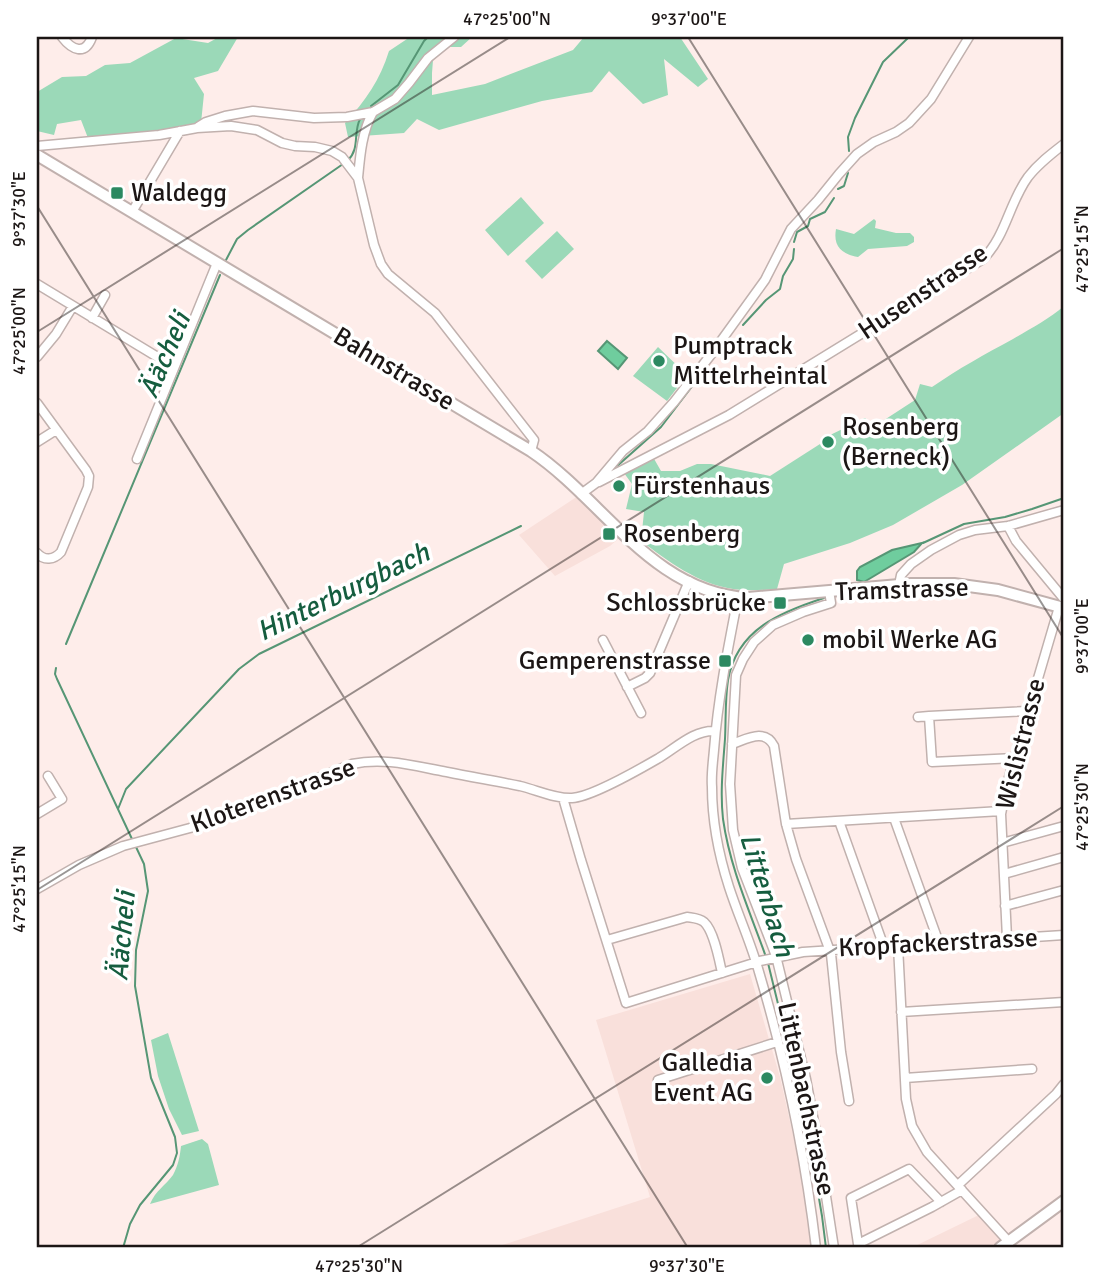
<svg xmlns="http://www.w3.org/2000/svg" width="1101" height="1285" font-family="Signika,sans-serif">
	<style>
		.built { fill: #f9e0db }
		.green { fill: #9bd9b8 }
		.water { fill: #6fcd9e; stroke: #569675; stroke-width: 2 }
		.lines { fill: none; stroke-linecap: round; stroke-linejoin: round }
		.stream { stroke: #569675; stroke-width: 2 }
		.street-casing { stroke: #c1b1ae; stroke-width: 11 }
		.secondary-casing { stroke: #c1b1ae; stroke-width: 14 }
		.street { stroke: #fff; stroke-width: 8 }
		.secondary { stroke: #fff; stroke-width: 10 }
		.ticks { fill: none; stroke: #1c1615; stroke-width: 2; stroke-opacity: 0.45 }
		.poi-dot { fill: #2c8961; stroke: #fff; stroke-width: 2.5 }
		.labels { text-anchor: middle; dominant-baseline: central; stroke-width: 7; stroke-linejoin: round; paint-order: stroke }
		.poi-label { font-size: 26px; fill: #1c1615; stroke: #fff; text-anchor: start }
		.street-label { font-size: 26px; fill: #1c1615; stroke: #fff }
		.water-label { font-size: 28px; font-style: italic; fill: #155d3f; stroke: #fff }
		.neatline { fill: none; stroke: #1c1615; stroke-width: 2.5 }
		.ticks-label { font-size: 18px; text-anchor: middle; fill: #1c1615 }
	</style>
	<rect width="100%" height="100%" fill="#feedea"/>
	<!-- built -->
	<path class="built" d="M581 494 623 535 610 546 555 576 519 535Z
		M750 974 780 1077 800 1166 811 1248H493L650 1197 596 1020Z
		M983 1213 1009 1242 1000 1248H911Z"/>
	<!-- green -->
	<path class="green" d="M219 37H238L218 71 194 78 204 94 201 123 159 131 88 138 81 120 57 124 54 135 37 131V92L62 77 86 76 105 65 130 63 176 38 208 43Z
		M410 37H472L461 47H434L432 73V95L485 84 573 50 584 37H680L708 79 698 87 664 59 668 95 643 104 609 71 592 92 542 101 439 130 417 119 404 133 348 137 345 123C366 100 380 80 389 51Z
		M521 197 544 223 508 256 485 230Z
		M874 219 876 221 875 228 896 233H910L914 237V242L907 246 868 249 858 257C841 254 833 246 836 229L854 234Z
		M557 231 574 249 542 279 525 261Z
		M1064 306V413L962 485 893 525 850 543 784 564 777 589C762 590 747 591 733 589 698 584 668 561 641 541L644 512 626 509 632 484 624 473 653 457 661 471H680L697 464H711L770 476 820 444 824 438 865 418 875 426 915 400 920 384 932 387C958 369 985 354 1013 339 1030 329 1049 319 1064 306Z
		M658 347 687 375 667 401 633 376Z
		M168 1033 199 1131 182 1135 169 1109 158 1076 151 1040Z
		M202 1139 208 1144 219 1185 150 1204C156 1190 165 1186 173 1175 178 1166 180 1156 181 1146Z"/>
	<!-- water -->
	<path class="water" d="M607 341 627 358 618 369 598 351Z
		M922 543 914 552 864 582 857 580V571L860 567 892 550Z"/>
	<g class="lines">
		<!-- stream -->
		<path class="stream" d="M371 106 398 85 424 41 428 37
			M849 151 848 137 855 118 883 62 909 37
			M348 160C360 149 353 133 360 119
			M838 189 844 186 848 173
			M794 242 797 232 808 226 810 219 825 212 834 198
			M226 260 237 239 248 230 343 164
			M743 325 766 300 780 289 783 276 793 259 794 249
			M616 467 661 427 700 376
			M923 543 964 524 1005 517 1032 509 1064 498
			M66 644 220 275
			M56 668 55 674 57 679 132 839
			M118 809 126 789 239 669 259 654 521 526
			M766 957C750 912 730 868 723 819 720 792 723 766 725 739 726 719 725 700 728 680 737 629 781 612 824 598
			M768 963 804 1110 822 1216 826 1248
			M123 1248 130 1224 140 1205 173 1165 177 1153 175 1137 151 1078 135 986 136 950 148 891 144 864 136 847"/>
		<!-- street casing -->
		<g class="street-casing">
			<path id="street" d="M62 37C72 50 85 56 92 37
				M198 127 206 122 225 116 253 111 314 118 347 117 373 112 395 99 409 83 428 58 454 37
				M37 146 159 135 197 128 231 126 257 130 282 143 295 146 315 147 332 151 342 157 358 178 374 245 381 264 388 274 435 313 534 440 531 451
				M358 178C360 156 362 131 373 112
				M132 212 180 131
				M37 284 174 367
				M92 318 105 295
				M37 357 56 334 73 306
				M37 403 86 470 89 476 88 487 61 552C54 560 44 561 37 553
				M37 442 56 430
				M137 459 217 263
				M599 482 729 415 983 259C1006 236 1009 203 1028 177 1038 164 1051 154 1064 144
				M581 494 596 483 623 451 648 431 674 402 713 352 765 280 791 229 818 200 839 174 857 154 874 142 896 132 909 123 931 99 969 37
				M1008 526 1016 541 1064 599
				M899 585 901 575 911 564 931 550 959 535 975 530 1008 526 1064 510
				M829 591 831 603 803 612 773 625 754 642 743 659 736 675 730 784 733 830 742 868 776 956 806 1079 817 1138 834 1248
				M738 597C728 648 718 698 714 750 713 762 711 775 712 787 712 820 719 856 729 887 738 915 751 943 759 972 786 1063 805 1155 816 1248
				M603 640 641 713
				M627 687 645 678 650 673 689 581
				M918 717 929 716
				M732 744C747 739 765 728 774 746L786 824 796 859 831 954 841 1052 849 1101
				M1015 758 932 762 929 716 1028 711
				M563 798 581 860 626 1003 760 961 803 952 1064 935
				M37 814 62 799 48 776
				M894 818 939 943
				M839 821 884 947
				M786 824 1001 811
				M1002 843 1064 826
				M1004 874 1064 857
				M37 889 79 865 123 846 190 828 231 814 352 764C385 757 414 766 447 772 471 777 496 781 520 786 537 790 555 799 572 798 592 797 640 769 659 758 677 747 694 730 715 731
				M1005 906 1064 890
				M1007 938 1001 814 1007 784 1059 607
				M607 940 687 917C693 918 699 918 704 922 714 931 719 959 722 973
				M898 946 906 1099 912 1126 927 1152 1009 1242
				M901 1012 1064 1002
				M905 1078 1032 1069
				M663 1099 658 1080 777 1042
				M958 1185 1056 1094 1064 1084
				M941 1202 909 1169 851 1198 858 1244 932 1207 962 1190"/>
		</g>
		<!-- secondary casing -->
		<g class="secondary-casing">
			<path id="secondary" d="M37 155 531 451C603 499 652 593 748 598L911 584H954L998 590 1064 608
				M1000 1248 1064 1201"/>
		</g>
		<!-- street -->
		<use href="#street" class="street"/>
		<!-- secondary -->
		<use href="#secondary" class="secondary"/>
	</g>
	<!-- ticks -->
	<path class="ticks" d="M688 37 1064 639M37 206 688 1248M37 332 510 37M37 890 1064 248M356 1248 1064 806"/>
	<!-- markers -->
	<g class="poi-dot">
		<rect x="110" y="186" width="14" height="14" rx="3.5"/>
		<circle cx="659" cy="361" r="7"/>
		<circle cx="828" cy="442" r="7"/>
		<circle cx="619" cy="486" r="7"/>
		<rect x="602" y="527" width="14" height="14" rx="3.5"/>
		<rect x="773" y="596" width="14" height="14" rx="3.5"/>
		<circle cx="808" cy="640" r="7"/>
		<rect x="718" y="654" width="14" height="14" rx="3.5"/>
		<circle cx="767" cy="1078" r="7"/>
	</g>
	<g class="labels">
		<!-- poi labels -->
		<g class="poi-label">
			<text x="131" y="193">Waldegg</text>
			<text x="673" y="346">Pumptrack<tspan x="673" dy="30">Mittelrheintal</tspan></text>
			<text x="842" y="427">Rosenberg<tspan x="842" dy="30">(Berneck)</tspan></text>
			<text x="633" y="486">Fürstenhaus</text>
			<text x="623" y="534">Rosenberg</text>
			<text x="766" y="603" text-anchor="end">Schlossbrücke</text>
			<text x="822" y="640">mobil Werke AG</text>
			<text x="711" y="661" text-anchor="end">Gemperenstrasse</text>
			<text x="753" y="1063" text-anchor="end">Galledia<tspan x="753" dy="30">Event AG</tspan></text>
		</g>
		<!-- street labels -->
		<g class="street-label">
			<text transform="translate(923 292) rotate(-34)">Husenstrasse</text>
			<text transform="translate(394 369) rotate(31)">Bahnstrasse</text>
			<text transform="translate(902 590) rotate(-2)">Tramstrasse</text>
			<text transform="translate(1021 744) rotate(-76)">Wislistrasse</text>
			<text transform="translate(273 796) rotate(-20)">Kloterenstrasse</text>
			<text transform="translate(938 943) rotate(-3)">Kropfackerstrasse</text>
			<text transform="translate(806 1099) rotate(78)">Littenbachstrasse</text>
		</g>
		<!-- water labels -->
		<g class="water-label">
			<text transform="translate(165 355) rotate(-67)">Äächeli</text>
			<text transform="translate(343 592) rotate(-26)">Hinterburgbach</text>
			<text transform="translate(767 895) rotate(73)">Littenbach</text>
			<text transform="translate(122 936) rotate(-85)">Äächeli</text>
		</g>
	</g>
	<!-- border -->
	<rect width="1101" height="1285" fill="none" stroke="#ffffff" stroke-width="77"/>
	<rect x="38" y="38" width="1024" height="1208" class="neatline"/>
	<g class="ticks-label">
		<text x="507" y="25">47°25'00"N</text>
		<text x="689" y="25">9°37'00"E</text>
		<text transform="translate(19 209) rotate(-90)" y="6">9°37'30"E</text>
		<text transform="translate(1082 249) rotate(-90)" y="6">47°25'15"N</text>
		<text transform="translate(19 331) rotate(-90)" y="6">47°25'00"N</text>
		<text transform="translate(1082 636) rotate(-90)" y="6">9°37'00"E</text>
		<text transform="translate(1082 807) rotate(-90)" y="6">47°25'30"N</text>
		<text transform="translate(19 889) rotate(-90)" y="6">47°25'15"N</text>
		<text x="359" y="1272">47°25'30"N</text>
		<text x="687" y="1272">9°37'30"E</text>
	</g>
</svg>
